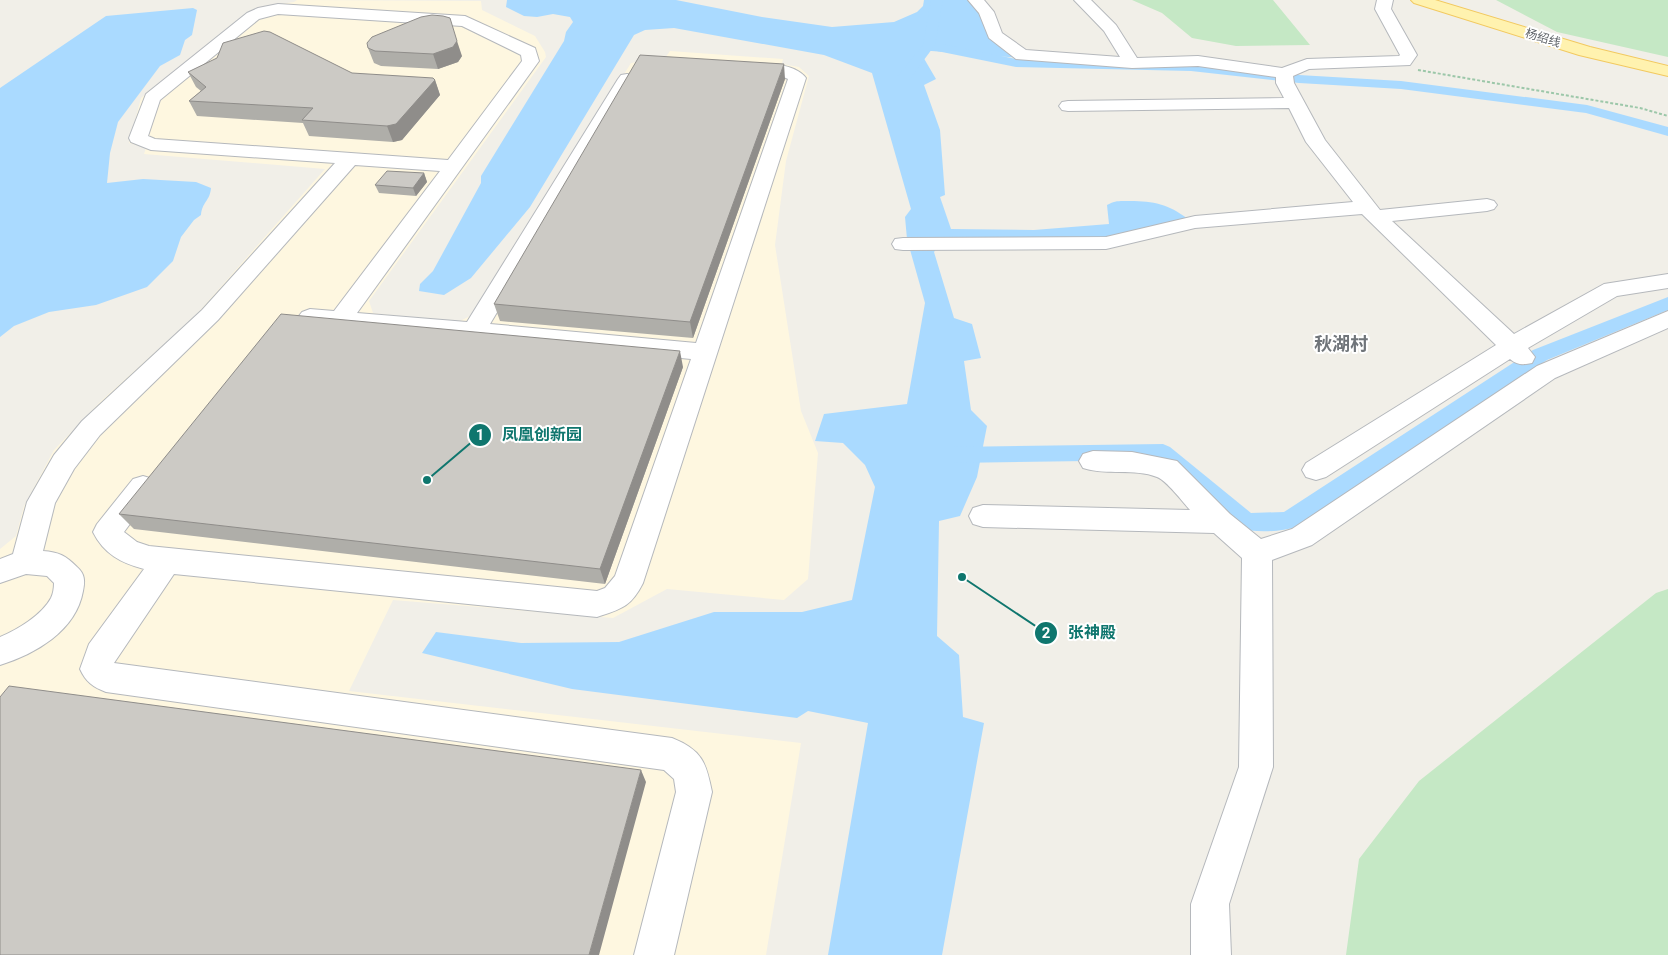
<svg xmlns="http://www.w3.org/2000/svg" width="1668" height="955" font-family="Roboto,'Noto Sans SC',sans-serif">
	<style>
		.commercial { fill: #fef7e0 }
		.green { fill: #c5e8c5 }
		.water { fill: #aadaff }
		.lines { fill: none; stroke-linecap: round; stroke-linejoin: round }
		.canal { fill: #aadaff; fill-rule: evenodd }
		.minor-casing { stroke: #b5b8bc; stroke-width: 2 }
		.major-casing { stroke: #f2c960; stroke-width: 2 }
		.path { stroke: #9cc7a9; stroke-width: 2; stroke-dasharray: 3 2; stroke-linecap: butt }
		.minor { fill: #fff; fill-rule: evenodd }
		.major { fill: #fff2af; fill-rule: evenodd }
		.wall { fill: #afaea9 }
		.shaded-wall { fill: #8f8d8a }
		.building { fill: #cccac5; stroke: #8f8d8a }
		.labels { text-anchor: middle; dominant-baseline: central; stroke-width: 4; stroke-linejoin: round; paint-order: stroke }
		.far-street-label { font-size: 12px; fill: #5f6368; stroke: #fff }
		.quarter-label { font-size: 18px; font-weight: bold; fill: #70757a; stroke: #fff }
		.leader { fill: none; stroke: #0f766e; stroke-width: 2 }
		.callout-dot { fill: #0f766e; stroke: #fff; stroke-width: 2 }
		.mark-label { font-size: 15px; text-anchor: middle; font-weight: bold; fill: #fff }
		.callout-label { font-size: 16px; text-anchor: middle; font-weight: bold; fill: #0f766e; stroke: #fff; stroke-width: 4; stroke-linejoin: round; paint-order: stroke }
	</style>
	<rect width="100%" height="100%" fill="#f1efe8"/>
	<!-- commercial -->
	<path class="commercial" d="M297 0 481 1 482 10 535 36 545 52 546 57 369 301 373 313 456 323 476 313 631 63 665 58 670 51 783 59 782 64 799 67 809 76 786 161 775 245 801 411 818 453 808 579 784 600 667 589 613 618 393 600 349 691 801 743 766 955H0V549L16 536 24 506 54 450 101 401 195 316 325 169 144 154 146 148 129 143 141 98 251 11 267 6 294 2Z"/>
	<!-- green -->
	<path class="green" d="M1132 0H1273L1310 45 1236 46 1192 38 1162 13Z
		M1496 0H1668V57L1557 32Z
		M1668 589V955H1346L1359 859 1419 781 1656 593Z"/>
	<!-- water -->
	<path class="water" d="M507 0H676L762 17 832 27 894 22 917 12 923 6 924 0H973L1021 58 919 50 936 79 924 85 940 130 945 195 940 197 951 229 1034 230 1109 224 1107 205C1115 200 1121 201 1130 201 1154 201 1168 204 1188 219L1109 239 943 240 934 252 954 318 972 324 981 358 964 361 971 410 987 426 977 477 960 516 939 521 937 636 959 655 963 717 984 723 942 955H828L868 723 808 711 797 718 572 689 422 653 436 632 521 643 619 642 714 612H802L852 600 875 487 865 465 843 443 815 441 824 414 907 404 925 303 907 239 905 217 911 209 872 73 824 55 674 28 645 30 634 35 530 207 471 278 444 295 419 291 420 284 433 271 481 183V176L564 41 566 32 573 22 570 17 553 14 537 17 524 16 506 7Z
		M193 8 197 10 192 35 185 40 180 55 160 66 118 122 110 153 107 183 143 179 196 182 211 188C210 201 202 202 201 215L194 220 181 237 173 261 147 287 96 305 49 312 14 326 0 337V88L106 16Z"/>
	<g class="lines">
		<!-- canal -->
		<path class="canal" d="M931 0H943L935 45 909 80H899L897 77 923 45Z
			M942 44 1016 59 1191 63 1299 75 1401 81 1587 105 1668 127V136L1586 113 1401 89 1299 83 1191 71 1016 67 937 51 936 48 937 45Z
			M1668 297V310L1547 360 1296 527C1280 532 1254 533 1238 528L1158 460 953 463 946 461 943 455 946 449 953 447 1163 444 1170 447 1251 513 1284 512 1533 350Z"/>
		<!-- minor casing -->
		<g class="minor-casing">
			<path id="minor" d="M968 0H984L994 12 1002 33 1026 50 1120 57 1104 31 1074 0H1091L1116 25 1137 58 1198 56 1282 68 1307 59 1399 56 1400 55 1375 9 1377 0H1393L1391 9 1417 55 1410 65 1309 69 1293 76 1294 83 1325 140 1380 210 1487 199 1494 201 1497 205 1494 209 1487 211 1392 221 1514 334 1604 284 1668 274V288L1617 296 1528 348 1535 357 1532 363C1523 365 1517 365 1510 359L1326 477 1316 480 1306 477 1302 470 1306 463 1496 345 1362 214 1195 228 1106 249 903 250 895 249 892 244 895 239 903 238 1106 237 1195 216 1353 202 1306 142 1289 108 1068 111 1062 110 1059 106 1062 102 1068 101 1284 98 1276 83V77L1198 66 1132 68 1016 59 989 38 979 13Z
				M278 4 465 16 535 48 539 61 357 313 467 322 618 79 621 75 627 74 633 75 636 79 490 324 696 343 788 79C774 72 757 77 742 74L739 70 742 66C759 62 794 62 806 78L643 583C631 607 621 609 597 617L174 574 114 663 672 738C702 750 706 762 712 792L674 955H634L676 792 674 779 664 770 106 692C93 687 86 682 80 669L89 644 144 569C121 563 104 554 93 532L97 524 133 479 143 476 153 479 157 487 124 532 137 542 149 546 597 591 605 588 615 576 691 359 474 338 310 325 302 322 298 317 302 312 310 309 334 311 440 171 355 165 218 320 100 435 74 469 55 503 43 551C59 552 66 556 77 567 85 574 85 581 83 591 76 631 35 654 0 665V637C17 630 42 615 51 598 53 594 54 588 54 583L47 576 26 574 0 583V559L13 554 27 502 54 455 82 421 202 310 335 163 151 150 131 142 129 138 146 94 247 13 258 8ZM278 14 462 26 521 55 522 61 448 160 155 139 148 136 160 100 259 19Z
				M1668 311V328L1555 378 1312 545 1272 560 1273 767 1229 904 1231 955H1191V904L1239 767 1242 558 1214 533 983 527 973 524 969 516 973 508 983 505 1190 510C1183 502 1166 480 1157 477 1134 468 1107 476 1083 468L1079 461 1083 454 1093 451 1132 452 1177 461 1230 514 1261 539 1292 529 1537 366Z"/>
		</g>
		<!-- major casing -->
		<g class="major-casing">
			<path id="major" d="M1411 0H1435L1590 47 1668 66V76L1579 55 1414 3Z"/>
		</g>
		<!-- path -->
		<path class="path" d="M1418 70 1640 108 1668 116"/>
		<!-- minor -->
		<use href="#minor" class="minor"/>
		<!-- major -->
		<use href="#major" class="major"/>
	</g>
	<!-- wall -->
	<path class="wall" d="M368 48 462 56 458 62 438 69 381 66 374 63Z
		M188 72 435 80 440 95 402 140 393 142 309 136 303 123 197 116 189 101 201 91 196 87Z
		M785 79 693 338 500 321 494 304Z
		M424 173 427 182 416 196 379 193 375 185Z
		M683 367 605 584 134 529 119 514Z"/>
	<!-- shaded-wall -->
	<path class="shaded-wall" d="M457 41 462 56 458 62 438 69 433 54Z
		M784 64 785 79 693 338 690 322Z
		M435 80 440 95 402 140 393 142 387 126Z
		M424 173 427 182 416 196 413 188Z
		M680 351 683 367 605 584 600 569Z
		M641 770 646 782 599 955H589Z"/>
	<!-- building -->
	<path class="building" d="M432 15 443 16 450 18 457 41 453 47 433 54 375 51 368 48 367 43 372 37 421 17Z
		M264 31 270 32 352 73 433 78 435 80 396 124 387 126 302 120 313 108 189 101 206 87 188 72 217 58 223 43Z
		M640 55 784 64 690 322 494 304Z
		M387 171 424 173 413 188 375 185Z
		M281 314 680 351 600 569 119 514Z
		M9 686 641 770 589 955H0V697Z"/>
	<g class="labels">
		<!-- far-street labels -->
		<g class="far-street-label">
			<text transform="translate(1543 38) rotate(17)">杨绍线</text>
		</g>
		<!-- quarter labels -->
		<g class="quarter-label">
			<text x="1341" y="343">秋湖村</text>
		</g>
	</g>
	<!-- callouts -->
	<path class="leader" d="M427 480L480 435M962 577L1046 633"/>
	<g class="callout-dot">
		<circle cx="427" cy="480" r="5"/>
		<circle cx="962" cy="577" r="5"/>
		<circle cx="480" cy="435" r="12"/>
		<circle cx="1046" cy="633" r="12"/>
	</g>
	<g class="mark-label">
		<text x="480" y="440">1</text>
		<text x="1046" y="638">2</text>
	</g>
	<g class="callout-label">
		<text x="542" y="440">凤凰创新园</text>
		<text x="1092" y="638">张神殿</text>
	</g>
</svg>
